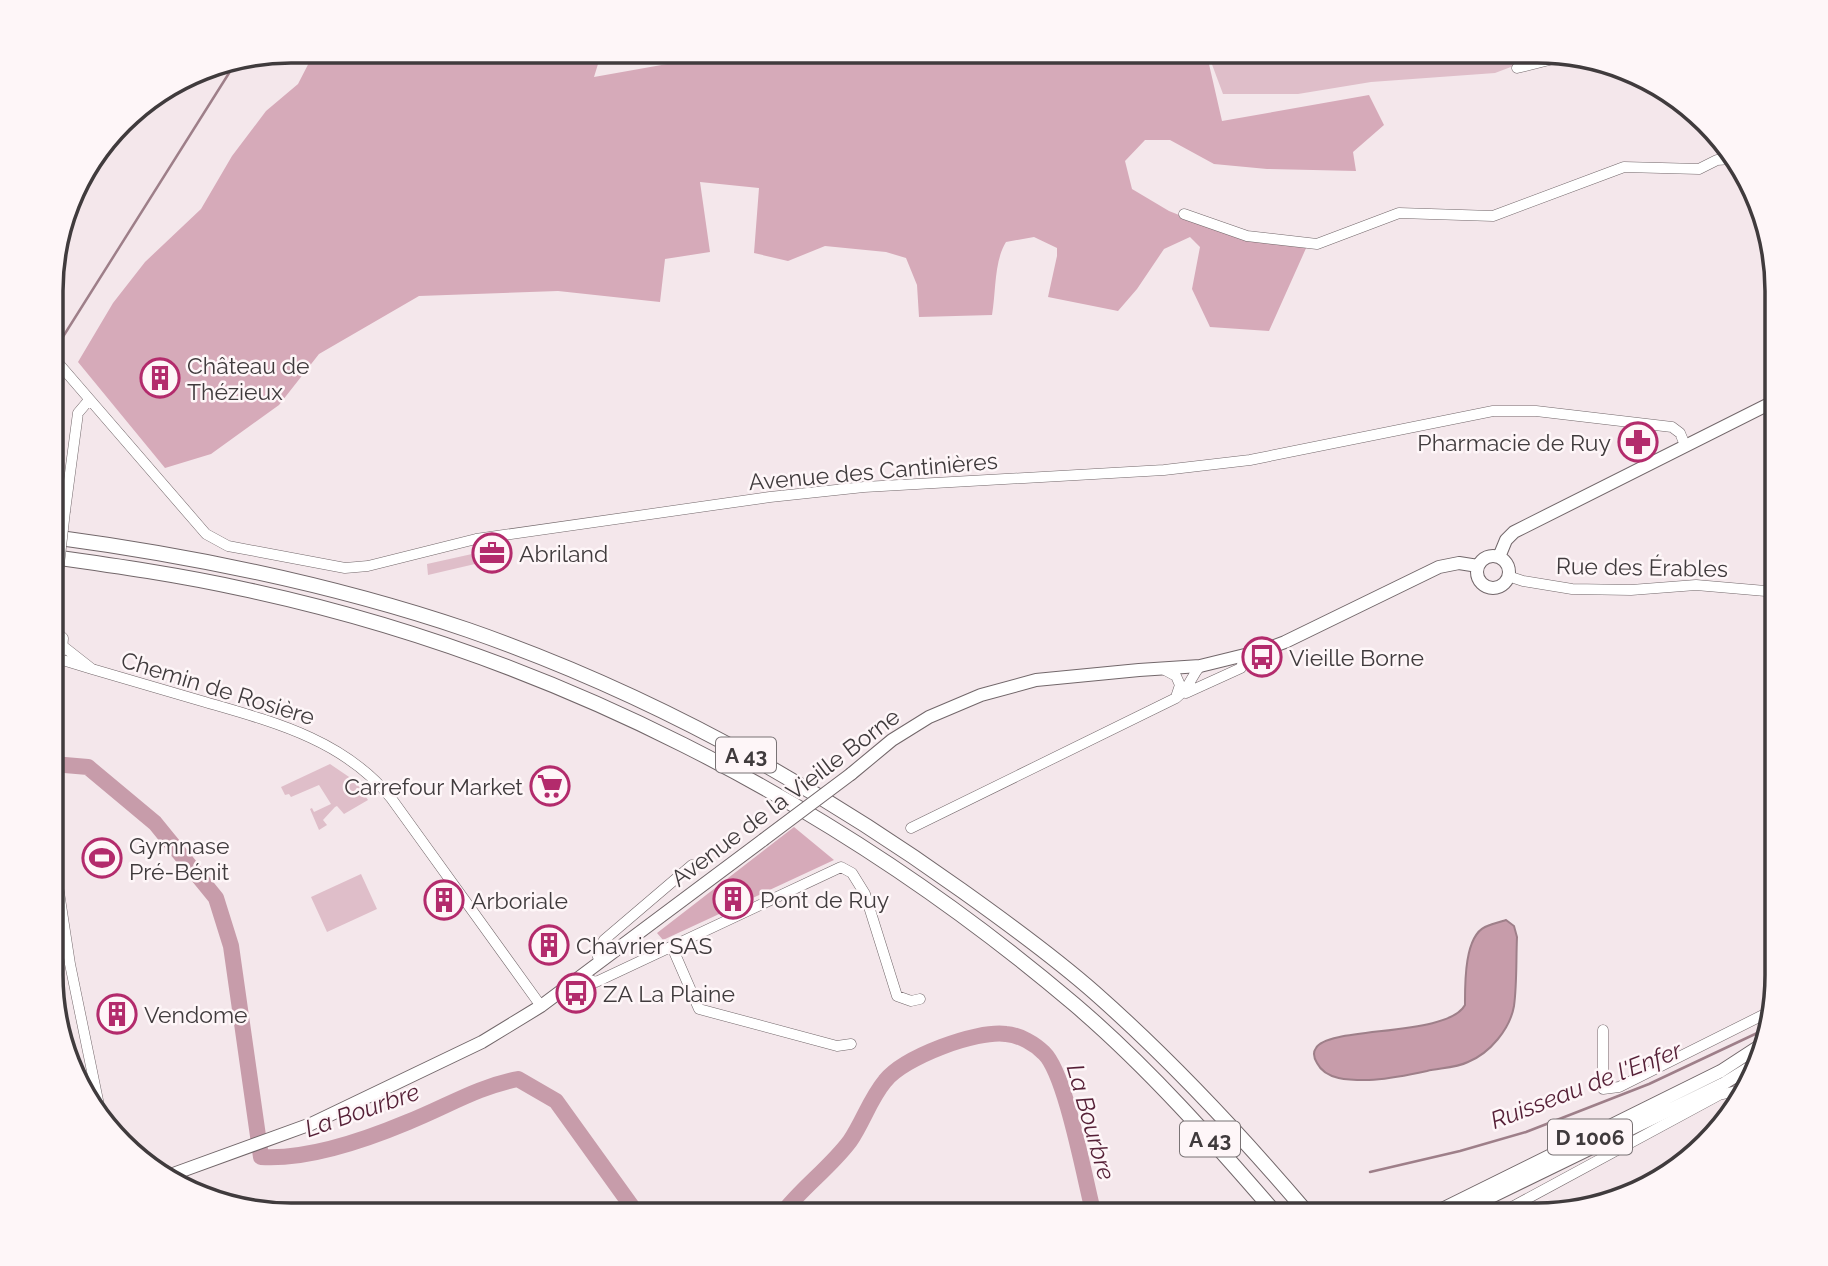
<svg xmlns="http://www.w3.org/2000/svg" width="1828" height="1266" font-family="Raleway,sans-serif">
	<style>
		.green { fill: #dfbec9 }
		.forest { fill: #d6aab9 }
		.water { fill: #c79caa; stroke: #9e7f89; stroke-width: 2 }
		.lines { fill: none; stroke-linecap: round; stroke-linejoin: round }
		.stream { stroke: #9e7f89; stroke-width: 2.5 }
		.river { stroke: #c79caa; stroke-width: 16 }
		.minor-casing { stroke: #72676a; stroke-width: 11 }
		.major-casing { stroke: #72676a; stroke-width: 14 }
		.highway-casing { stroke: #72676a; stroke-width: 16 }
		.minor { stroke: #fff; stroke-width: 10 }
		.major { stroke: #fff; stroke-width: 12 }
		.highway { stroke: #fff; stroke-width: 14 }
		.minor-bridge-casing { stroke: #72676a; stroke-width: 11; stroke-linecap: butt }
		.major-bridge-casing { stroke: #72676a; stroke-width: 14; stroke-linecap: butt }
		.minor-bridge { stroke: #fff; stroke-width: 10 }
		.major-bridge { stroke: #fff; stroke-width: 12 }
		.labels { text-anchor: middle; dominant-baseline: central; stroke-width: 5; stroke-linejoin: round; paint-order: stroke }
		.shield { fill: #fef6f8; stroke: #797375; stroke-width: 2 }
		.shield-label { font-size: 21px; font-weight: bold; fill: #403b3d }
		.poi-label { font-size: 23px; fill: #403b3d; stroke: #fef6f8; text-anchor: start }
		.street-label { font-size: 23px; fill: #403b3d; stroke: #fef6f8 }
		.water-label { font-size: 24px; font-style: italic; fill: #551f36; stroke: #fef6f8 }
		.rim { fill: none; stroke: #403b3d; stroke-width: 3.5 }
	</style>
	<rect width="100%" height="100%" fill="#f4e7eb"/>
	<!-- green -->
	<path class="green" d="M1207 51H1553L1495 73 1371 82 1298 94H1223Z
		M472 554 475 564 428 575 427 564Z
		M330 764 355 781 368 800 344 814 337 806 335 807 323 820 327 825 319 830 310 809 312 808 314 812 331 804 319 785 291 797 289 794 285 795 281 787Z
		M361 874 377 909 327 932 311 897Z"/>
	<!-- forest -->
	<path class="forest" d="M315 51H602L594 77 729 53 761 51H1206L1222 121 1369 95 1384 125 1353 152 1356 171 1267 169 1214 164 1170 140H1145L1125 161 1132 189 1169 211 1232 236 1307 246 1269 331 1210 327 1192 289 1200 247 1190 237 1164 249 1137 289 1118 311 1048 297 1057 256V248L1034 237 1006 242C994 261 996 292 992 315L919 317 917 285 906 258 886 252 825 246 788 261 754 253 759 188 700 182 710 252 665 259 660 302 558 291 419 296 319 354 279 405 211 454 165 468 78 362 113 303 145 262 201 209 232 156 266 111 298 84Z
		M794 827 834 860 744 902 733 895 727 899 730 909 663 940 657 933Z"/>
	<!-- water -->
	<path class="water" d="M1506 920 1514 926 1517 937C1516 960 1517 984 1514 1006 1510 1029 1490 1053 1468 1062 1456 1068 1440 1068 1427 1071 1407 1075 1390 1079 1369 1080 1352 1080 1326 1081 1317 1063 1314 1058 1313 1052 1316 1048 1328 1026 1448 1037 1465 1005 1465 985 1464 937 1485 927 1491 924 1499 922 1506 920Z"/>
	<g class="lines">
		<!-- stream -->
		<path class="stream" d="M54 351 236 62
			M1370 1172 1460 1151 1526 1132 1649 1084 1770 1027"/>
		<!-- river -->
		<path class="river" d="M53 764 88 767 155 823 216 898 231 946 261 1157C307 1160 365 1140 408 1122 446 1107 477 1087 518 1079L556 1101 638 1215
			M781 1215C801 1188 830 1168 850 1141 863 1122 870 1099 885 1081 904 1057 976 1030 1006 1034 1020 1035 1035 1044 1044 1053 1066 1074 1085 1181 1094 1215"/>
		<!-- minor casing -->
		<g class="minor-casing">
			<path id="minor" d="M1517 68 1569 55
				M1184 214 1247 236 1317 244 1399 213 1493 216 1624 167 1699 169 1717 160 1731 159
				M53 357 206 534 228 546 345 568 368 566 476 539 770 497 864 487 1164 470 1250 460 1493 411H1536L1672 427 1680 433 1685 445
				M65 511 78 413 89 400
				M1508 576 1523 581 1572 589 1631 590 1696 585 1777 592
				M53 603 57 583
				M53 604 58 631
				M53 629 63 638 62 651
				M56 658 92 669 64 647
				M92 669C130 680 167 691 205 702 274 722 344 740 391 798L541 1006
				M1163 669 1176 676 1180 685 1176 697
				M1186 693 1241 668 1245 655
				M911 828 1176 698C1191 686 1189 680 1200 666
				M53 853 70 964 101 1115
				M672 947 699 1009 837 1046 851 1044
				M600 962 597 954 604 940 692 865
				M581 977 596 982 841 867 852 873 865 894 897 996 911 1001 920 999
				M1603 1030V1089L1619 1087 1773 1010
				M1497 1215 1719 1095 1745 1089"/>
		</g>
		<!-- major casing -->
		<g class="major-casing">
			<path id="major" d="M1477 572a16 16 0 1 1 32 0a16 16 0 1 1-32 0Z
				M1499 557 1506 540 1514 532 1777 400
				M851 774 892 740 929 717 981 695 1036 680 1139 670 1200 666 1261 651 1285 642 1439 567 1459 563 1478 566
				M165 1177 311 1124 482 1042 541 1006 763 840
				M1430 1215 1721 1071 1767 1041
				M1454 1215 1723 1084 1760 1061"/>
		</g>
		<!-- highway casing -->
		<g class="highway-casing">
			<path id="highway" d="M53 537C194 556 333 584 468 630 644 691 810 782 961 890 1006 922 1053 956 1095 993 1172 1061 1242 1136 1309 1215
				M53 557C117 566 180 575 243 589 549 654 836 802 1074 1004 1148 1067 1214 1142 1277 1215"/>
		</g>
		<!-- minor -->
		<use href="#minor" class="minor"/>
		<!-- major -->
		<use href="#major" class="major"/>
		<!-- highway -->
		<use href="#highway" class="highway"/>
		<!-- minor-bridge casing -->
		<g class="minor-bridge-casing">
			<path id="minor-bridge" d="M57 583 65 511"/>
		</g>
		<!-- major-bridge casing -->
		<g class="major-bridge-casing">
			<path id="major-bridge" d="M763 840 851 774"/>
		</g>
		<!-- minor-bridge -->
		<use href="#minor-bridge" class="minor-bridge"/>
		<!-- major-bridge -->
		<use href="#major-bridge" class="major-bridge"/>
	</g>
	<!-- icons -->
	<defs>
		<g id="building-ring" transform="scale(2.0125)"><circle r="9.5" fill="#fef6f8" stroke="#b32b6c" stroke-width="1.5"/><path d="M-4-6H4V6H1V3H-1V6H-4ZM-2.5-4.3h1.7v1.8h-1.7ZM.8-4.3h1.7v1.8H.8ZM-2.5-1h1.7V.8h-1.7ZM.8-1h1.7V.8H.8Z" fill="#b32b6c"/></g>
		<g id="pharmacy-ring" transform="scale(2.0125)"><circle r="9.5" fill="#fef6f8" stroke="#b32b6c" stroke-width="1.5"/><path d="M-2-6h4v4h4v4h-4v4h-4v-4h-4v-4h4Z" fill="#b32b6c"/></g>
		<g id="office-ring" transform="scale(2.0125)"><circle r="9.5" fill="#fef6f8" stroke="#b32b6c" stroke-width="1.5"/><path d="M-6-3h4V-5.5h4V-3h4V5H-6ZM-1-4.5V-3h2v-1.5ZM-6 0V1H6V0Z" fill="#b32b6c"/></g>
		<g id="bus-ring" transform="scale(2.0125)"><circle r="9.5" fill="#fef6f8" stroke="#b32b6c" stroke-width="1.5"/><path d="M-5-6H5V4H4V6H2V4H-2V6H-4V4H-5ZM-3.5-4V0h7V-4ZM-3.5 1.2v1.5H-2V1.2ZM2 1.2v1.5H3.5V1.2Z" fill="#b32b6c"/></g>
		<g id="supermarket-ring" transform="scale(2.0125)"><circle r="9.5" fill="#fef6f8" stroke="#b32b6c" stroke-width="1.5"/><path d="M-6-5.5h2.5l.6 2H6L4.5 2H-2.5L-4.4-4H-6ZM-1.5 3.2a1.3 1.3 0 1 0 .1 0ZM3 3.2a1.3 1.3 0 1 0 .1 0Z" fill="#b32b6c"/></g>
		<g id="stadium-ring" transform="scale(2.0125)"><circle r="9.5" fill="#fef6f8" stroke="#b32b6c" stroke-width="1.5"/><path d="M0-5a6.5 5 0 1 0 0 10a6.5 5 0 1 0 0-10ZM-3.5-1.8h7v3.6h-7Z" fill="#b32b6c"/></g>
	</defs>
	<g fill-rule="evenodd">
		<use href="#building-ring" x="160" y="378"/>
		<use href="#pharmacy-ring" x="1638" y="442"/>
		<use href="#office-ring" x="492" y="553"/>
		<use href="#bus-ring" x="1262" y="657"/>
		<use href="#supermarket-ring" x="550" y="786"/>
		<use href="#stadium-ring" x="102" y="858"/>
		<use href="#building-ring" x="733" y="899"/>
		<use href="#building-ring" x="444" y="900"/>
		<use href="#building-ring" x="549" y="945"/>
		<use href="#bus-ring" x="576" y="993"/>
		<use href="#building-ring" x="117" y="1014"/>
	</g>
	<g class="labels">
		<!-- shield labels -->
		<g class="shield">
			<rect x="716" y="737.5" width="60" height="35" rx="5"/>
			<rect x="1548" y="1119.5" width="84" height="35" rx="5"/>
			<rect x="1180" y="1121.5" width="60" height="35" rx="5"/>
		</g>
		<g class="shield-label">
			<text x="746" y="755">A 43</text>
			<text x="1590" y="1137">D 1006</text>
			<text x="1210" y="1139">A 43</text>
		</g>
		<!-- poi labels -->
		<g class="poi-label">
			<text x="187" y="365">Château de<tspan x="187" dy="26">Thézieux</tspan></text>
			<text x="1611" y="442" text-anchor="end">Pharmacie de Ruy</text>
			<text x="519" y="553">Abriland</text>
			<text x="1289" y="657">Vieille Borne</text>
			<text x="523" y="786" text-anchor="end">Carrefour Market</text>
			<text x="129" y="845">Gymnase<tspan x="129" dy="26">Pré-Bénit</tspan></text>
			<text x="760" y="899">Pont de Ruy</text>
			<text x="471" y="900">Arboriale</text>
			<text x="576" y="945">Chavrier SAS</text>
			<text x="603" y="993">ZA La Plaine</text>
			<text x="144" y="1014">Vendome</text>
		</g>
		<!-- street labels -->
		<g class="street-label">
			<text transform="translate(873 471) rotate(-5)">Avenue des Cantinières</text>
			<text transform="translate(1642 567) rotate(1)">Rue des Érables</text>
			<text transform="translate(218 688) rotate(17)">Chemin de Rosière</text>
			<text transform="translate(785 797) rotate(-37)">Avenue de la Vieille Borne</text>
		</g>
		<!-- water labels -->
		<g class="water-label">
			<text transform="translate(1586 1085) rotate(-21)">Ruisseau de l'Enfer</text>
			<text transform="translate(362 1110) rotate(-19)">La Bourbre</text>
			<text transform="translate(1091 1122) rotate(74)">La Bourbre</text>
		</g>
	</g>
	<!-- crop -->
	<path d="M0 0H1828V1266H0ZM291 63H1537A228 228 0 0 1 1765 291V975A228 228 0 0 1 1537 1203H291A228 228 0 0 1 63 975V291A228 228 0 0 1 291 63Z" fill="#fef6f8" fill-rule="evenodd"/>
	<path class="rim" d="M291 63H1537A228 228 0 0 1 1765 291V975A228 228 0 0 1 1537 1203H291A228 228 0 0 1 63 975V291A228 228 0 0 1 291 63Z"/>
</svg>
